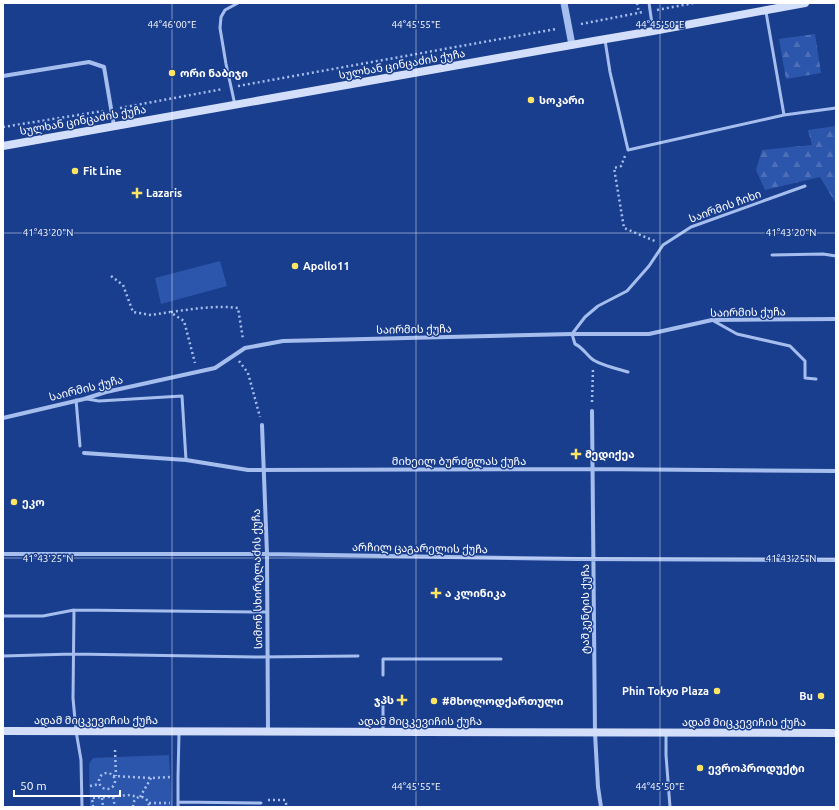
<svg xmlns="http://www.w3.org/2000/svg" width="839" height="810" font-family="Ubuntu,'Noto Sans Georgian',sans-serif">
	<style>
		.green { fill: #2c56ac }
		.forest { fill: url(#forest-firs) }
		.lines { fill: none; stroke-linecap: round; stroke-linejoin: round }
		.path { stroke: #a6beee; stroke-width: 2.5; stroke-dasharray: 2 3; stroke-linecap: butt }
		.service { stroke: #a6beee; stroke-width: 3 }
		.minor { stroke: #a6beee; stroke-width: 4 }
		.tertiary { stroke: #a6beee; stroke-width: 7 }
		.secondary { stroke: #d3dffa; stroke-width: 8 }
		.ticks { fill: none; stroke: #fff; stroke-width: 1; stroke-opacity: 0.45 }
		.poi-dot { fill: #ffe563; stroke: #1a3e8e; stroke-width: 1.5 }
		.labels { text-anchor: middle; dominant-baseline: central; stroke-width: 3; stroke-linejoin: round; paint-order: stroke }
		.street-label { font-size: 11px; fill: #fff; stroke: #1a3e8e }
		.poi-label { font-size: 11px; font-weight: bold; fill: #fff; stroke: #1a3e8e; text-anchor: start }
		.ticks-label { font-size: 10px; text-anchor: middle; fill: #fff; stroke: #1a3e8e; stroke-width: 3; stroke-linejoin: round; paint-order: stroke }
	</style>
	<defs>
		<pattern id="forest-firs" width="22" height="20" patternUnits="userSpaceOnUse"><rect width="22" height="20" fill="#2c56ac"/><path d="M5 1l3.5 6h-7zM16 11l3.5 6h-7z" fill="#4c6fb8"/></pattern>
	</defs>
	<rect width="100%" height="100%" fill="#1a3e8e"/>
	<!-- green -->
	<path class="green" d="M220 261 227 286 161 304 155 278Z
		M169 755 172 807H90L89 764 93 758Z"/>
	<!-- forest -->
	<path class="forest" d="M815 34 821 73 786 79 779 39Z
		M836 126V202H835L820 177 765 190 756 170 762 150 812 145 808 130Z"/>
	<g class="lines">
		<!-- path -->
		<path class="path" d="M637 3 639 13
			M657 10 694 3
			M581 24 643 12
			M238 86 556 29
			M120 108 223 89
			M3 127 103 111
			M625 156 621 166 614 168 624 228 657 242
			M111 276 123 285 133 312 151 315 170 312 184 321 195 363
			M171 312C193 309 216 305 238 308L243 339
			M239 361 248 373 260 417
			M592 402 593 369
			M115 750 116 776
			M99 781a8 8 0 1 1 16 0a8 8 0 1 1-16 0Z
			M113 776 151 778 171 777
			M90 786 99 784
			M113 797 115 807
			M140 797 151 778
			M102 798 103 807
			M268 800H285L287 807
			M149 803H170
			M93 807 92 798 130 795 138 797
			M133 807C133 793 149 794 149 807"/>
		<!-- service -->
		<path class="service" d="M649 3 653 31
			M766 12 784 115 836 108
			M605 40 610 72 628 150 784 115
			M235 105 226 64 220 28 221 17 225 10 238 3
			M772 255 823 254 836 256
			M712 320 737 334 790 346 805 361V378L816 379
			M628 372C618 369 600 365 592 359 586 354 582 347 575 344L572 334 585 317 598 306 627 291 649 266 663 245 691 227 805 186
			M87 399 99 401 182 396 186 460
			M76 400 80 446
			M74 610 73 698 76 731 81 760 82 807
			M3 616H43L74 610 267 612
			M3 656 73 654 258 657 358 656
			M383 675V659H501
			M383 700V732
			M666 733V755L670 807
			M178 802 261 803
			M178 807V777L179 733"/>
		<!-- minor -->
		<path class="minor" d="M3 76 89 62 104 67 114 126
			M592 411 595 733 598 787 601 807
			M3 418 84 399 106 392 215 368 245 348 283 341 572 334H649L712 320 836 319
			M262 425 267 554 268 732
			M84 453 186 460 248 470 592 469 836 471
			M3 554H267L577 559 836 560"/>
		<!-- tertiary -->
		<path class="tertiary" d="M564 3 572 45"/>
		<!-- secondary -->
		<path class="secondary" d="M3 146 594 41 653 31 805 3
			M3 731 836 733"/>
	</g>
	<!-- ticks -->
	<path class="ticks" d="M172 3V807M416 3V807M660 3V807M3 233H836M3 558H836"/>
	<!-- markers -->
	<g class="poi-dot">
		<circle cx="172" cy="73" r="4"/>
		<circle cx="531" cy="100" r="4"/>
		<circle cx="75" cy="171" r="4"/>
		<path d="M135 187h4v4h4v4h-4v4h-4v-4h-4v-4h4z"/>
		<circle cx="295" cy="266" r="4"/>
		<path d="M574 448h4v4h4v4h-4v4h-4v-4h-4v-4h4z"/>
		<circle cx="14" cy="502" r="4"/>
		<path d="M434 587h4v4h4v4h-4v4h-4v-4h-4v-4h4z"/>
		<circle cx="717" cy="691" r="4"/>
		<circle cx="821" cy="696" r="4"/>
		<path d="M400 694h4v4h4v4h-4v4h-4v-4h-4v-4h4z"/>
		<circle cx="434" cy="701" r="4"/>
		<circle cx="700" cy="768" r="4"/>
	</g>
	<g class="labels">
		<!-- street labels -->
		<g class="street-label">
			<text transform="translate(402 64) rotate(-10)">სულხან ცინცაძის ქუჩა</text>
			<text transform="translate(83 120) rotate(-10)">სულხან ცინცაძის ქუჩა</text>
			<text transform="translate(725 206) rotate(-20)">საირმის ჩიხი</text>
			<text transform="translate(748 312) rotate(-1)">საირმის ქუჩა</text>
			<text transform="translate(414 329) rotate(-1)">საირმის ქუჩა</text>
			<text transform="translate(86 388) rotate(-14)">საირმის ქუჩა</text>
			<text x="459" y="461">მიხეილ ბურძგლას ქუჩა</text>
			<text transform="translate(420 548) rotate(1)">არჩილ ცაგარელის ქუჩა</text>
			<text transform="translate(257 579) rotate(-91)">სიმონ სხირტლაძის ქუჩა</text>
			<text transform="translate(585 609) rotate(-90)">ტაშკენტის ქუჩა</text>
			<text x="96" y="720">ადამ მიცკევიჩის ქუჩა</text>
			<text x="420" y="721">ადამ მიცკევიჩის ქუჩა</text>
			<text x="744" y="722">ადამ მიცკევიჩის ქუჩა</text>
		</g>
		<!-- poi labels -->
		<g class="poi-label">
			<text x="180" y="73">ორი ნაბიჯი</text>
			<text x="539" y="100">სოკარი</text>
			<text x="83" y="171">Fit Line</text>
			<text x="146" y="193">Lazaris</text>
			<text x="303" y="266">Apollo11</text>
			<text x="585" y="454">მედიქეა</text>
			<text x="22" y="502">ეკო</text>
			<text x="445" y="593">ა კლინიკა</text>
			<text x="709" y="691" text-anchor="end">Phin Tokyo Plaza</text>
			<text x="813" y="696" text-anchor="end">Bu</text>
			<text x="394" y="700" text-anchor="end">ჯპს</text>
			<text x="442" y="701">#მხოლოდქართული</text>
			<text x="708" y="768">ევროპროდუქტი</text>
		</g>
	</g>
	<g class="ticks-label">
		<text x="172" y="28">44°46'00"E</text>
		<text x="416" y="28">44°45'55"E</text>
		<text x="660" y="28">44°45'50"E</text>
		<text x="791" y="236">41°43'20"N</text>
		<text x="48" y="236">41°43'20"N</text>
		<text x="791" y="562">41°43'25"N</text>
		<text x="48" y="562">41°43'25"N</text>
		<text x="416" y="790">44°45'55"E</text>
		<text x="660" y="790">44°45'50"E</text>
	</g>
	<!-- border -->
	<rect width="839" height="810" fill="none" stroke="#ffffff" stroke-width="8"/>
	<!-- scale -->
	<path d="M14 790v6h106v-6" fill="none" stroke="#ffffff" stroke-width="2"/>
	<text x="20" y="790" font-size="12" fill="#ffffff" stroke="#1a3e8e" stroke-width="3" paint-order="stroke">50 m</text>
</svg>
